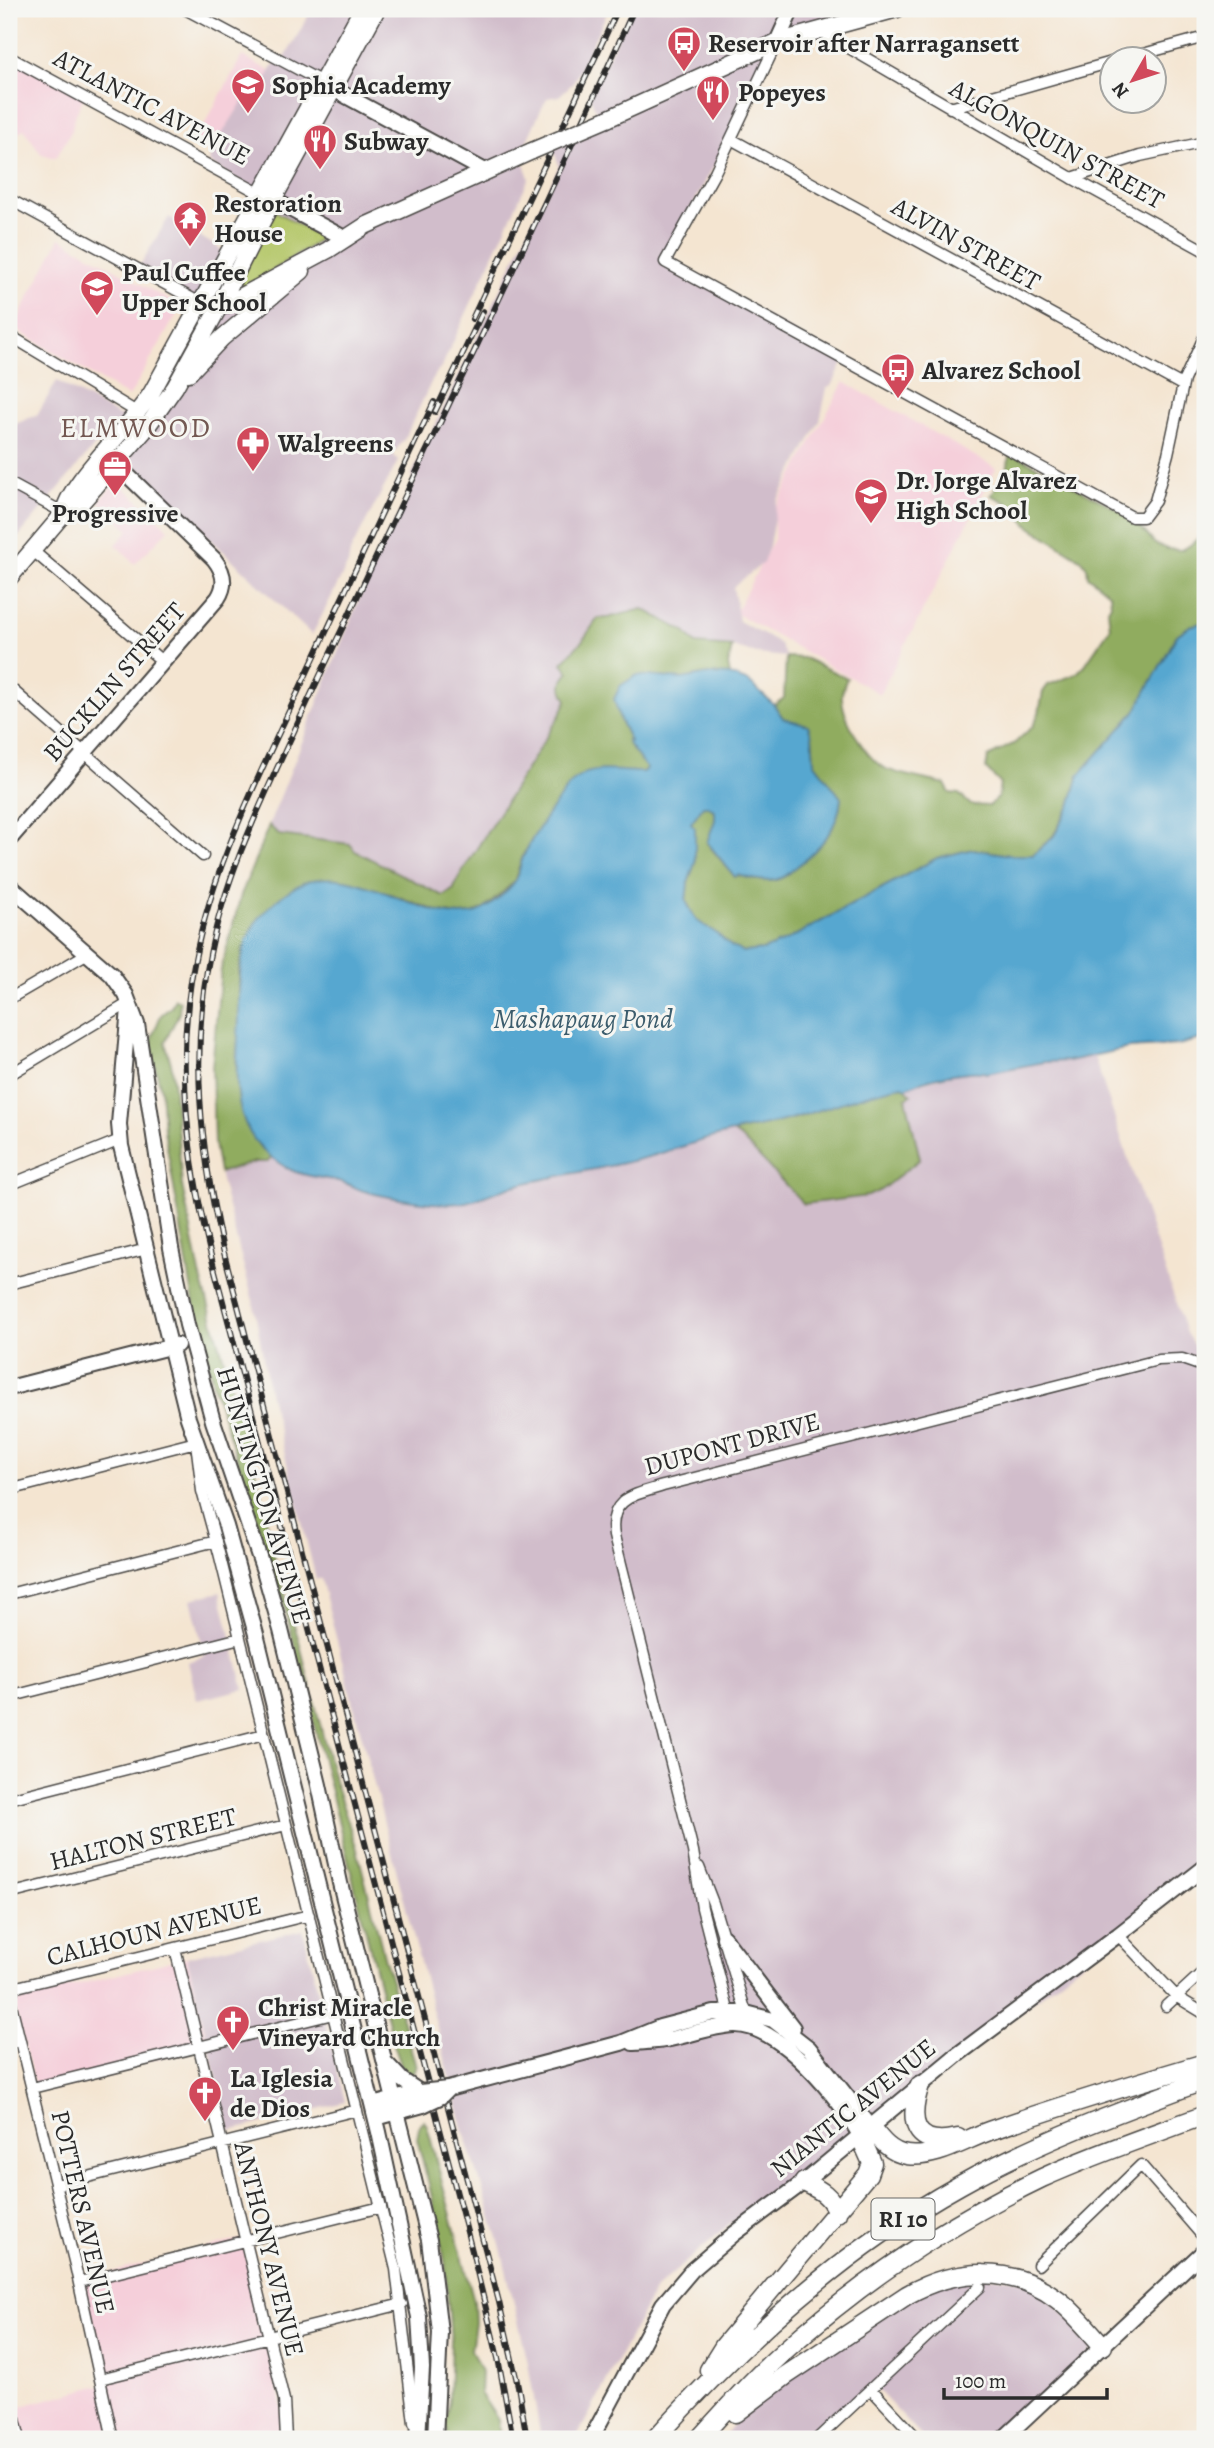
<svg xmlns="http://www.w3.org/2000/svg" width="1214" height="2448" font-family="Alegreya,serif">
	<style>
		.built { fill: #f5cfda }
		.industrial { fill: #d1bdcb }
		.green { fill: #b5c76b; stroke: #70794b; stroke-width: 2 }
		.forest { fill: #90ac5f; stroke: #5e6c45; stroke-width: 2 }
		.water { fill: #56a7d0; stroke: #40697e; stroke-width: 2 }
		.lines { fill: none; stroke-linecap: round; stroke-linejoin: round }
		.street-casing { stroke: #494744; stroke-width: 13 }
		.secondary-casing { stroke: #494744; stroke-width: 18 }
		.primary-casing { stroke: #494744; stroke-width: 19 }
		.highway-casing { stroke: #494744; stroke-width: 21 }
		.street { stroke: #fff; stroke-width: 10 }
		.secondary { stroke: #fff; stroke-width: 14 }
		.primary { stroke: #fff; stroke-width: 16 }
		.highway { stroke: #fff; stroke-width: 18 }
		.rail-casing { stroke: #2b2b2b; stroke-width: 6 }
		.rail { stroke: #f6f6f2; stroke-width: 3.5; stroke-dasharray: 10; stroke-linecap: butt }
		.secondary-bridge-casing { stroke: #494744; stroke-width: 18; stroke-linecap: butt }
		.primary-bridge-casing { stroke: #494744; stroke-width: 19; stroke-linecap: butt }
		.secondary-bridge { stroke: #fff; stroke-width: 14 }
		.primary-bridge { stroke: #fff; stroke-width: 16 }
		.labels { text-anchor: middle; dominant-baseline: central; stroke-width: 6; stroke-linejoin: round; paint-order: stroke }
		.shield { fill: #f6f6f2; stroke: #686867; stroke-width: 2 }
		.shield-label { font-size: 24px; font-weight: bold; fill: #2b2b2b }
		.poi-label { font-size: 26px; font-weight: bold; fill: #2b2b2b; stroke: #f6f6f2; text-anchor: start }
		.street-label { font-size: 26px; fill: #2b2b2b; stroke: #f6f6f2 }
		.neighbourhood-label { font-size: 28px; letter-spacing: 2px; fill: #735852; stroke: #f6f6f2 }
		.water-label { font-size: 28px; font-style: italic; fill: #3c5d6d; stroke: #f6f6f2 }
	</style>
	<rect width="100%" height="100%" fill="#f6f6f2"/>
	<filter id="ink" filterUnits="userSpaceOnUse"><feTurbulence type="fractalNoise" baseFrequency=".0143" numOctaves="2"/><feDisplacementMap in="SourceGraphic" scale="14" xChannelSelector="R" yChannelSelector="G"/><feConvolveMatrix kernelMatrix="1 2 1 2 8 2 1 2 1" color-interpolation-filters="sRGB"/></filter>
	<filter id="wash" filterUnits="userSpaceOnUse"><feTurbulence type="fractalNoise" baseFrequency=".00686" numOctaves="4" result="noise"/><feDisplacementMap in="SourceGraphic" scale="28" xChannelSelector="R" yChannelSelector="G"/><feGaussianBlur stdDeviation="1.57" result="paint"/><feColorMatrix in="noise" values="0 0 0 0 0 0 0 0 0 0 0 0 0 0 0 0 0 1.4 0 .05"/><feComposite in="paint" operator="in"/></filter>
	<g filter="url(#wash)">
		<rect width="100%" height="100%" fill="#f4e5d1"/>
		<!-- built -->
		<path class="built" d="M9 53 84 97 74 118 72 130 56 158 41 154 24 129 15 135 9 133Z
			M242 56 302 88 255 175 195 142Z
			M60 238 181 307 129 397 13 328Z
			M844 382 996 468 880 694 735 613 774 539V510Z
			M117 481 169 529 135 564 116 545 129 530 99 501Z
			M187 1957 208 2045 36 2090 13 2001Z
			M246 2238 288 2439H9V2389L14 2408 105 2384 82 2280Z"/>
		<!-- industrial -->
		<path class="industrial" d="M312 9H609L573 83 559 96 547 98 539 114 521 154 529 178 441 368 434 376 405 438 393 454 398 461 350 552 348 564 312 635 102 437 9 548V427L38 414 57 381 119 416 145 415 159 399 216 308 197 301 140 265 169 217 225 252 259 195 209 162 210 157 220 137 243 101 259 92 278 58H285Z
			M631 9H859L860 14 781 39 665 258 844 361 832 386 827 388 820 421 777 501 769 546 763 563 733 587 739 621 780 644 786 657 757 654 732 647 695 644 684 631 643 609 607 618H598L583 640 562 663 569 672 561 689 567 700 560 715 456 882 454 889 443 896 355 851 349 844 279 835 269 825 373 564 415 482 411 476 559 166 551 142 599 118 590 96Z
			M1094 1056 1186 1333 1205 1363V1866L804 2182 728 2225 655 2289 576 2439H541L528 2363 500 2244 463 2128 321 1579H316L269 1391 254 1305 219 1173 255 1162H268L271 1156 291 1170 343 1182 366 1191 463 1203 509 1187 636 1160 731 1132 868 1196 881 1190 920 1159 906 1098 911 1095 906 1088 909 1086 959 1073 981 1071 987 1073 1044 1062 1068 1061Z
			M220 1592 244 1689 197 1700 188 1662 205 1656 191 1599Z
			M303 1930 345 2102 230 2131 187 1957Z
			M949 2274 1033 2280 1096 2346 1001 2439H924L874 2386 816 2439H721L768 2386Z"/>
		<!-- green -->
		<path class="green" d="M275 211 320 237 315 243 246 288 238 283Z"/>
		<!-- forest -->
		<path class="forest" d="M1010 452 1132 517 1155 544 1167 549 1181 550 1189 546 1204 533 1205 529V622L1190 626 1177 635 1135 712 1079 775 1070 806 1053 836 1033 855H1010L973 849 937 858 786 941 763 950 743 952 732 947 716 933 696 920 686 901 688 883 695 863 691 823 703 806H708L715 811 716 820 707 843 735 877 738 875C752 879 768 884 781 878 786 877 791 871 794 868 818 850 839 829 841 798L814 762 812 736 783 718 774 705 784 698 786 657 804 658 847 678C845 683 842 689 842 695 841 716 864 754 881 766 891 774 931 780 945 784L950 793 959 794 971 805 989 806 998 798 1000 783 986 769 988 757 1015 743 1033 726 1039 713 1043 692 1048 685 1076 674 1085 665 1110 628 1108 609 1111 604 1110 594 1088 576 1087 567 1082 560 1029 526 1008 503 991 495 1007 471Z
			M643 609 684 631 696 644 732 647 728 665 730 675 708 674 682 679 637 675 620 720 631 743 629 745 648 769 642 772 599 771 524 853 514 882 484 909 473 914 460 915 440 912 377 889 244 946 239 969V1029L236 1065 259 1146 271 1156 268 1162H255L219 1173 214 1144 212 1067 221 969 241 895 269 825 279 835 350 844 355 851 443 896 454 889 456 882 560 715 567 700C560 688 560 682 569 672L562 663 583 640 598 618H607Z
			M175 999 180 1001 179 1013 165 1042 172 1067 182 1185 200 1274 263 1500 266 1522 274 1557 299 1641 334 1780 357 1849 385 1960 416 2066 412 2074 403 2070 395 2048 283 1600 214 1388 194 1304 164 1130 161 1090 151 1049 152 1037 161 1015 171 1007Z
			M904 1086 911 1095 906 1098 920 1159 881 1190 868 1196 804 1204 741 1138 733 1132 796 1118 878 1090Z
			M424 2121 427 2126 474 2301 475 2323 471 2350 481 2372 480 2393 498 2420 500 2439H448V2437L445 2425 449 2400 451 2341 447 2288 445 2262 431 2193 417 2139 419 2127Z"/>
		<!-- water -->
		<path class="water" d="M1205 622V1038L1178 1045 1129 1048 1068 1061 1044 1062 987 1073C969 1068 923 1079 906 1088L903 1086C866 1092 833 1107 797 1117 775 1124 751 1128 729 1133 698 1140 667 1153 636 1160 595 1170 554 1176 513 1186 496 1190 478 1201 460 1203 436 1206 388 1198 364 1191 355 1188 347 1183 338 1181 323 1177 304 1177 291 1170 276 1163 258 1147 250 1133 229 1097 239 1049 239 1010 239 951 242 919 297 886 353 853 438 938 484 909 493 904 509 890 515 881 519 874 520 863 524 855 531 839 565 785 580 776 597 766 623 772 642 772L647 769 629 745 627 740 630 741 620 720 614 699 620 686 637 675 682 679 708 674 730 675 749 682 774 705 783 718 808 725 812 736 814 762 841 798C839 829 818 850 795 868 791 871 786 877 781 878 768 884 752 879 738 875L735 877 707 842 715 820V811L708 806H703L691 823 695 828V863L688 883 686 901 696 920 716 933 732 947 743 952 763 950 787 940 937 858 973 849 1010 855H1033L1054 836 1070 806 1079 775 1135 712 1177 635 1190 626Z"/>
	</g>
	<g filter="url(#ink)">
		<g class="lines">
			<!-- street casing -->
			<g class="street-casing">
				<path id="street" d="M185 9 322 82
					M818 30 1072 178 1205 251
					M777 42 715 172 665 262 1132 517H1143L1155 501 1168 454 1184 380 1205 335
					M9 57 261 194
					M1121 60 1205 37
					M950 108 1112 62
					M731 139 1182 385
					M1072 178 1140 156 1205 142
					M9 199 202 304
					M9 335 140 414
					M9 483 64 513
					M32 550 163 662
					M9 687 203 856
					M9 999 88 953
					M9 1075 129 1003
					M9 1185 120 1140
					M9 1284 147 1249
					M9 1490 196 1442 202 1491 219 1553 396 2269 414 2423
					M9 1594 216 1541
					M9 1697 240 1638
					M9 1799 264 1734
					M699 1867 713 1903 747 2016
					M9 1894 286 1825
					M1118 1935 1177 1997 1205 2014
					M175 1948 284 2400 286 2439
					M9 1989 309 1915
					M9 1996 75 2265 113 2439
					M1166 2006 1205 1970
					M730 2018 702 1908 693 1851 614 1536C608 1498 634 1495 663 1486L1158 1360 1182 1359 1205 1367
					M9 2043 20 2040
					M32 2088 333 2014
					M56 2185 357 2110
					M1038 2265 1141 2165 1205 2239
					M79 2282 381 2207
					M100 2379 402 2304
					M871 2389 918 2439
					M9 2396 20 2439
					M817 2439 980 2287"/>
			</g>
			<!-- secondary casing -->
			<g class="secondary-casing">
				<path id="secondary" d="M777 42 792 9
					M326 85 485 171
					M266 196 346 239
					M9 840 218 598C227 584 224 572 214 559L116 464
					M9 885 112 975 126 995 137 1024 171 1248 187 1325 213 1421 265 1574 281 1630 319 1785 340 1883 429 2240 440 2332 435 2439
					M129 1008 119 1124 121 1146 188 1418 226 1526 257 1638 379 2132 419 2317 422 2368 418 2439
					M9 1388 177 1345
					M724 1938 793 2028
					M633 2043C644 2042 655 2042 665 2040 688 2036 711 2026 734 2025 779 2024 841 2099 860 2136
					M387 2064 402 2080 420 2092
					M448 2089 621 2043 660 2027 714 2013H746L773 2020 809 2048 870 2126
					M373 2105 420 2092
					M376 2118 423 2105
					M591 2439 663 2304 692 2270 734 2234 804 2182 957 2055 1118 1935 1205 1867
					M1003 2439 1205 2250"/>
			</g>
			<!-- primary casing -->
			<g class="primary-casing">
				<path id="primary" d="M607 119 777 42 897 9
					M216 310 328 250 365 226 532 151
					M189 373 222 338 302 271
					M64 513C67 484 133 424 152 392L362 9
					M9 578 64 513 81 503 144 431 175 387 218 309 273 200 377 9"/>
			</g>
			<!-- highway casing -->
			<g class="highway-casing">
				<path id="highway" d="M920 2085C908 2121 913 2148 958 2138
					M870 2126C880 2139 890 2153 907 2155 935 2159 964 2140 989 2131 1060 2106 1133 2084 1205 2063
					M804 2182C820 2190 831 2195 837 2213
					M709 2370 724 2346 868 2174 872 2163 860 2136
					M736 2413 785 2376 907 2295C955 2268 1012 2265 1057 2299 1075 2312 1088 2330 1103 2346
					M655 2439C744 2340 843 2250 960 2185 1038 2141 1122 2111 1205 2080
					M699 2439C726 2409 753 2379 783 2352 861 2282 948 2223 1042 2178 1095 2154 1151 2135 1205 2115"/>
			</g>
			<!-- street -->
			<use href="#street" class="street"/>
			<!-- secondary -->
			<use href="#secondary" class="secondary"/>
			<!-- primary -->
			<use href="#primary" class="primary"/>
			<!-- highway -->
			<use href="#highway" class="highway"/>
			<!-- rail casing -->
			<g class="rail-casing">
				<path id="rail" d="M472 319 618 9
					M434 402C388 499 343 597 297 694 254 786 207 879 191 981 177 1071 188 1160 209 1248L472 2251 498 2358 513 2439
					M435 412 483 311
					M527 2439 518 2386 499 2302 222 1245C200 1147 190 1053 210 954 224 883 254 818 284 753 306 705 329 656 352 608 446 408 544 210 634 9"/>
			</g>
			<!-- rail -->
			<use href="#rail" class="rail"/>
			<!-- secondary-bridge casing -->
			<g class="secondary-bridge-casing">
				<path id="secondary-bridge" d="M420 2092 448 2089
					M423 2105 440 2097 448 2089"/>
			</g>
			<!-- primary-bridge casing -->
			<g class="primary-bridge-casing">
				<path id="primary-bridge" d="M532 151 607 119"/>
			</g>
			<!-- secondary-bridge -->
			<use href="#secondary-bridge" class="secondary-bridge"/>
			<!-- primary-bridge -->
			<use href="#primary-bridge" class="primary-bridge"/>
		</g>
	</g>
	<!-- icons -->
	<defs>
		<g id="bus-pin" transform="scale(1.75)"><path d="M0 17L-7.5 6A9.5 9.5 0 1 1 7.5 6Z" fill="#d1495b" stroke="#f6f6f2"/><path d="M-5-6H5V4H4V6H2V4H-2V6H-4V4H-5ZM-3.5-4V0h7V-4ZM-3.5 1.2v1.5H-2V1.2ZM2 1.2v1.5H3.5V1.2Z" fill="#fff"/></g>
		<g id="school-pin" transform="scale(1.75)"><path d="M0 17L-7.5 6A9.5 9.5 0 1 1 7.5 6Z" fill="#d1495b" stroke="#f6f6f2"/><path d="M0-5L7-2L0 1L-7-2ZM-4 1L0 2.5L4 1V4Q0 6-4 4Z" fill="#fff"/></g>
		<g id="restaurant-pin" transform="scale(1.75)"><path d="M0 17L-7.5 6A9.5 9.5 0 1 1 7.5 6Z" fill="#d1495b" stroke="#f6f6f2"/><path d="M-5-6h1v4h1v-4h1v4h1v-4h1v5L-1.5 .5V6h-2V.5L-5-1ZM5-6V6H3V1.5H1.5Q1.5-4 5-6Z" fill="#fff"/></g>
		<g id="temple-pin" transform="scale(1.75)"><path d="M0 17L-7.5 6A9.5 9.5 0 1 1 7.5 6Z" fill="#d1495b" stroke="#f6f6f2"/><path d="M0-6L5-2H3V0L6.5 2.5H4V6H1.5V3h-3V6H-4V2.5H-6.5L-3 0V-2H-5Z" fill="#fff"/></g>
		<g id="pharmacy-pin" transform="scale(1.75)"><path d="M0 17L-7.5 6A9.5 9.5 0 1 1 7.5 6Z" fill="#d1495b" stroke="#f6f6f2"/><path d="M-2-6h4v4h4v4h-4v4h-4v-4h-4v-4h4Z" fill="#fff"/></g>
		<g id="office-pin" transform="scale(1.75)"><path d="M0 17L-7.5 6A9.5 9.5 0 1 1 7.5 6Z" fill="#d1495b" stroke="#f6f6f2"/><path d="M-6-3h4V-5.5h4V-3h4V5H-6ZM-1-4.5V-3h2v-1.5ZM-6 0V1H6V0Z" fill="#fff"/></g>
		<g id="church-pin" transform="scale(1.75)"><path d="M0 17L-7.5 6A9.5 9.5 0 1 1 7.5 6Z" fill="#d1495b" stroke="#f6f6f2"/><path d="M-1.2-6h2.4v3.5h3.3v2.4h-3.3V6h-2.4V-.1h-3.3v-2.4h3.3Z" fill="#fff"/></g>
	</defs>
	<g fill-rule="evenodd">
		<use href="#bus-pin" x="684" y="43"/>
		<use href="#school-pin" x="248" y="85"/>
		<use href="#restaurant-pin" x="713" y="92"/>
		<use href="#restaurant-pin" x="320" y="141"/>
		<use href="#temple-pin" x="190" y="218"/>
		<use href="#school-pin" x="97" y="287"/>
		<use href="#bus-pin" x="898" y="370"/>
		<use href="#pharmacy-pin" x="253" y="443"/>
		<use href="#office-pin" x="115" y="467"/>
		<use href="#school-pin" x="871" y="495"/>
		<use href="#church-pin" x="233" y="2022"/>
		<use href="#church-pin" x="205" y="2093"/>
	</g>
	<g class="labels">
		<!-- shield labels -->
		<rect class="shield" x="871.5" y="2198.5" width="63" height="41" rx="5"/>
		<g class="shield-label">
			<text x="903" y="2219">RI 10</text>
		</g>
		<!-- poi labels -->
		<g class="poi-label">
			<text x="708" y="43">Reservoir after Narragansett</text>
			<text x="272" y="85">Sophia Academy</text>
			<text x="738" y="92">Popeyes</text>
			<text x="344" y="141">Subway</text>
			<text x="214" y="203">Restoration<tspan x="214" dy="30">House</tspan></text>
			<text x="122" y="272">Paul Cuffee<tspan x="122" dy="30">Upper School</tspan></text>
			<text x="922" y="370">Alvarez School</text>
			<text x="278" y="443">Walgreens</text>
			<text x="896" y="480">Dr. Jorge Alvarez<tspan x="896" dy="30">High School</tspan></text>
			<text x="115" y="513" text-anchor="middle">Progressive</text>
			<text x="258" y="2007">Christ Miracle<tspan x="258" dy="30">Vineyard Church</tspan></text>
			<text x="230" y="2078">La Iglesia<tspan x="230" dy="30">de Dios</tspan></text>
		</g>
		<!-- street labels -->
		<g class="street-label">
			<text transform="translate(152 107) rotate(28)">ATLANTIC AVENUE</text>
			<text transform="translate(1057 144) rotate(29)">ALGONQUIN STREET</text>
			<text transform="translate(966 244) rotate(29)">ALVIN STREET</text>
			<text transform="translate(114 682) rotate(-49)">BUCKLIN STREET</text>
			<text transform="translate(732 1444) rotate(-15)">DUPONT DRIVE</text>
			<text transform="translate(264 1495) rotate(73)">HUNTINGTON AVENUE</text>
			<text transform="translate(143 1839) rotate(-14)">HALTON STREET</text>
			<text transform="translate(154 1931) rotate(-14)">CALHOUN AVENUE</text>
			<text transform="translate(853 2108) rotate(-39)">NIANTIC AVENUE</text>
			<text transform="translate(83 2212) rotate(77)">POTTERS AVENUE</text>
			<text transform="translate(269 2249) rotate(76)">ANTHONY AVENUE</text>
		</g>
		<!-- neighbourhood labels -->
		<g class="neighbourhood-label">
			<text x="136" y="428">ELMWOOD</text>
		</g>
		<!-- water labels -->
		<g class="water-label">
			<text x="583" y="1019">Mashapaug Pond</text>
		</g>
	</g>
	<!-- margin -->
	<rect width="1214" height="2448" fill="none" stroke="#f6f6f2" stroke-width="35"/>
	<!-- north arrow -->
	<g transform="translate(1133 80) rotate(231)"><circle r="33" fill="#f6f6f2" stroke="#a5a5a2" stroke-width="2"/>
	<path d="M0-5L12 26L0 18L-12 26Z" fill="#d1495b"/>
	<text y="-10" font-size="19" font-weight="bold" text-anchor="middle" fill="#2b2b2b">N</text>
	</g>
	<!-- scale -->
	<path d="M944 2388v10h163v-10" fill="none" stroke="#2b2b2b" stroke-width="3.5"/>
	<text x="955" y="2388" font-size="21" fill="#2b2b2b" stroke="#f6f6f2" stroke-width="5" paint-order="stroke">100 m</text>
</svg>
